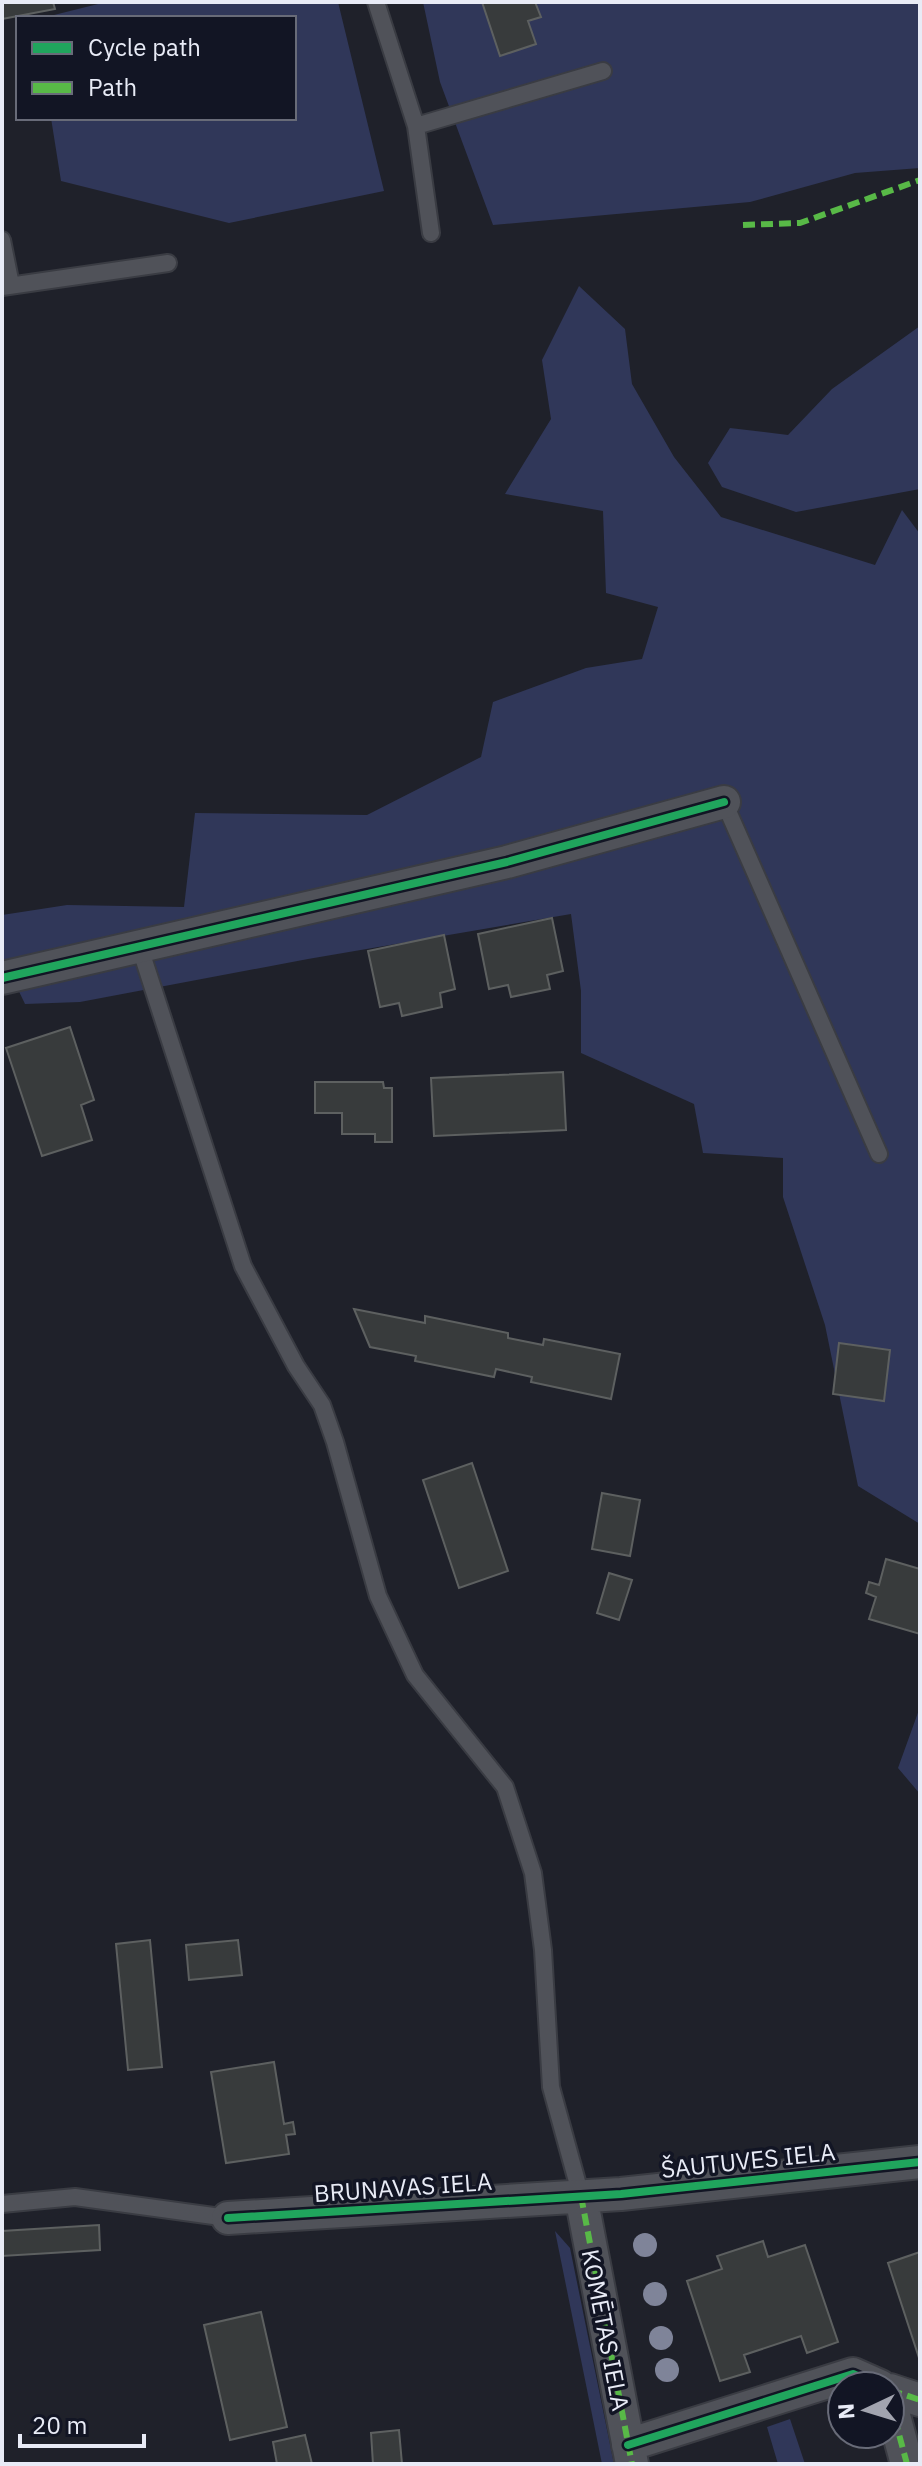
<svg xmlns="http://www.w3.org/2000/svg" width="922" height="2466" font-family="'IBM Plex Sans',sans-serif">
	<style>
		.green { fill: #303759 }
		.building { fill: #383b3c; stroke: #5d6060; stroke-width: 2 }
		.lines { fill: none; stroke-linecap: round; stroke-linejoin: round }
		.lane-casing { stroke: #3a3c43; stroke-width: 20 }
		.street-casing { stroke: #3a3c43; stroke-width: 36 }
		.lane { stroke: #505259; stroke-width: 16 }
		.street { stroke: #505259; stroke-width: 32 }
		.quiet { stroke: #58b947; stroke-width: 6; stroke-dasharray: 12 6; stroke-linecap: butt }
		.cycleway-casing { stroke: #121524; stroke-width: 13 }
		.cycleway { stroke: #20a55d; stroke-width: 8 }
		.tree { fill: #7f8499 }
		.labels { text-anchor: middle; dominant-baseline: central; stroke-width: 7; stroke-linejoin: round; paint-order: stroke }
		.street-label { font-size: 24px; fill: #e8ebf6; stroke: #121524 }
	</style>
	<rect width="100%" height="100%" fill="#1f212a"/>
	<!-- green -->
	<path class="green" d="M106 2H338L384 191 229 223 61 181 51 118H294V18H42Z
		M423 2H920V168L855 173 750 202 493 225 440 82Z
		M579 286 625 329 632 384 674 457 721 517 875 565 902 510 920 534V1524L858 1486 825 1325 783 1197V1158L703 1153 694 1104 581 1053V991L571 914 308 959 80 1002 25 1004 14 981 2 975V915L67 905 184 907 195 813 367 815 481 757 493 702 586 668 642 659 658 607 606 593 603 511 505 494 551 419 542 360Z
		M920 326V489L796 512 722 487 708 463 730 428 788 435 832 389Z
		M920 1707V1794L898 1768Z
		M555 2231 570 2248 614 2464H602Z
		M790 2419 805 2464H778L767 2427Z"/>
	<!-- building -->
	<path class="building" d="M2 2H53L55 9 2 19Z
		M482 2H535L541 17 528 21 536 44 500 56Z
		M552 918 563 971 547 975 550 989 511 997 508 985 489 989 478 934Z
		M444 935 455 989 440 993 442 1007 402 1016 399 1003 380 1007 368 951Z
		M70 1027 94 1100 81 1105 92 1140 42 1156 6 1048Z
		M563 1072 566 1130 434 1136 431 1078Z
		M315 1082H383L384 1088H392V1142H375V1134H342V1113H315Z
		M354 1309 425 1323V1316L508 1333V1338L543 1345 544 1339 620 1354 611 1399 531 1382 532 1377 496 1369 494 1377 415 1361 416 1356 370 1347Z
		M839 1343 890 1350 884 1401 833 1394Z
		M472 1463 508 1571 459 1588 423 1480Z
		M602 1493 640 1500 630 1556 592 1549Z
		M886 1559 920 1569V1634L869 1619 876 1597 866 1593 869 1582 879 1585Z
		M609 1573 632 1580 619 1620 597 1613Z
		M150 1940 162 2067 128 2070 116 1944Z
		M238 1940 242 1975 189 1980 186 1945Z
		M274 2062 284 2124 293 2122 295 2134 286 2135 289 2154 226 2163 211 2072Z
		M99 2225 100 2250 2 2256V2231Z
		M763 2241 768 2257 805 2245 838 2342 807 2353 801 2336 744 2355 750 2372 720 2381 687 2281 722 2269 717 2256Z
		M920 2252V2361L888 2263Z
		M261 2312 287 2427 230 2440 204 2325Z
		M399 2430 402 2464H373L371 2433Z
		M305 2435 312 2464H277L273 2442Z"/>
	<g class="lines">
		<!-- lane casing -->
		<g class="lane-casing">
			<path id="lane" d="M376 2 416 126 431 233
				M416 126 603 71
				M2 240 11 285
				M2 287 168 263
				M724 802 879 1154
				M140 948 243 1266 296 1366 322 1405 335 1442 378 1596 415 1675 505 1787 533 1873 543 1950 551 2087 581 2196
				M2 2204 75 2197 228 2218"/>
		</g>
		<!-- street casing -->
		<g class="street-casing">
			<path id="street" d="M2 978 507 862 724 802
				M581 2196 632 2464
				M228 2218 621 2194 920 2162
				M890 2390 920 2400
				M890 2401 907 2464
				M628 2445 853 2374 880 2386"/>
		</g>
		<!-- lane -->
		<use href="#lane" class="lane"/>
		<!-- street -->
		<use href="#street" class="street"/>
		<!-- quiet -->
		<path class="quiet" d="M743 225 800 223 920 180
			M581 2196 632 2464
			M890 2390 920 2400
			M890 2401 907 2464"/>
		<!-- cycleway casing -->
		<g class="cycleway-casing">
			<path id="cycleway" d="M2 978 507 862 724 802
				M228 2218 621 2194 920 2162
				M628 2445 853 2374 880 2386"/>
		</g>
		<!-- cycleway -->
		<use href="#cycleway" class="cycleway"/>
	</g>
	<!-- trees -->
	<g class="tree">
		<circle cx="645" cy="2245" r="12"/>
		<circle cx="655" cy="2294" r="12"/>
		<circle cx="661" cy="2338" r="12"/>
		<circle cx="667" cy="2370" r="12"/>
	</g>
	<g class="labels">
		<!-- street labels -->
		<g class="street-label">
			<text transform="translate(748 2160) rotate(-6)">ŠAUTUVES IELA</text>
			<text transform="translate(403 2187) rotate(-4)">BRUNAVAS IELA</text>
			<text transform="translate(606 2330) rotate(79)">KOMĒTAS IELA</text>
		</g>
	</g>
	<!-- border -->
	<rect width="922" height="2466" fill="none" stroke="#e8ebf6" stroke-width="8"/>
	<!-- legend -->
	<rect x="16" y="16" width="280" height="104" fill="#121524" stroke="#686b78" stroke-width="2"/>
	<rect x="32" y="42" width="40" height="12" fill="#20a55d" stroke="#686b78" stroke-width="2"/>
	<text x="88" y="56" font-size="24" fill="#e8ebf6">Cycle path</text>
	<rect x="32" y="82" width="40" height="12" fill="#58b947" stroke="#686b78" stroke-width="2"/>
	<text x="88" y="96" font-size="24" fill="#e8ebf6">Path</text>
	<!-- north arrow -->
	<g transform="translate(866 2410) rotate(266)"><circle r="38" fill="#121524" stroke="#686b78" stroke-width="2"/>
	<path d="M0-6L14 30L0 20L-14 30Z" fill="#a2a4af"/>
	<text y="-12" font-size="22" font-weight="bold" text-anchor="middle" fill="#e8ebf6">N</text>
	</g>
	<!-- scale -->
	<path d="M20 2434v12h124v-12" fill="none" stroke="#e8ebf6" stroke-width="4"/>
	<text x="32" y="2434" font-size="24" fill="#e8ebf6" stroke="#121524" stroke-width="6" paint-order="stroke">20 m</text>
</svg>
